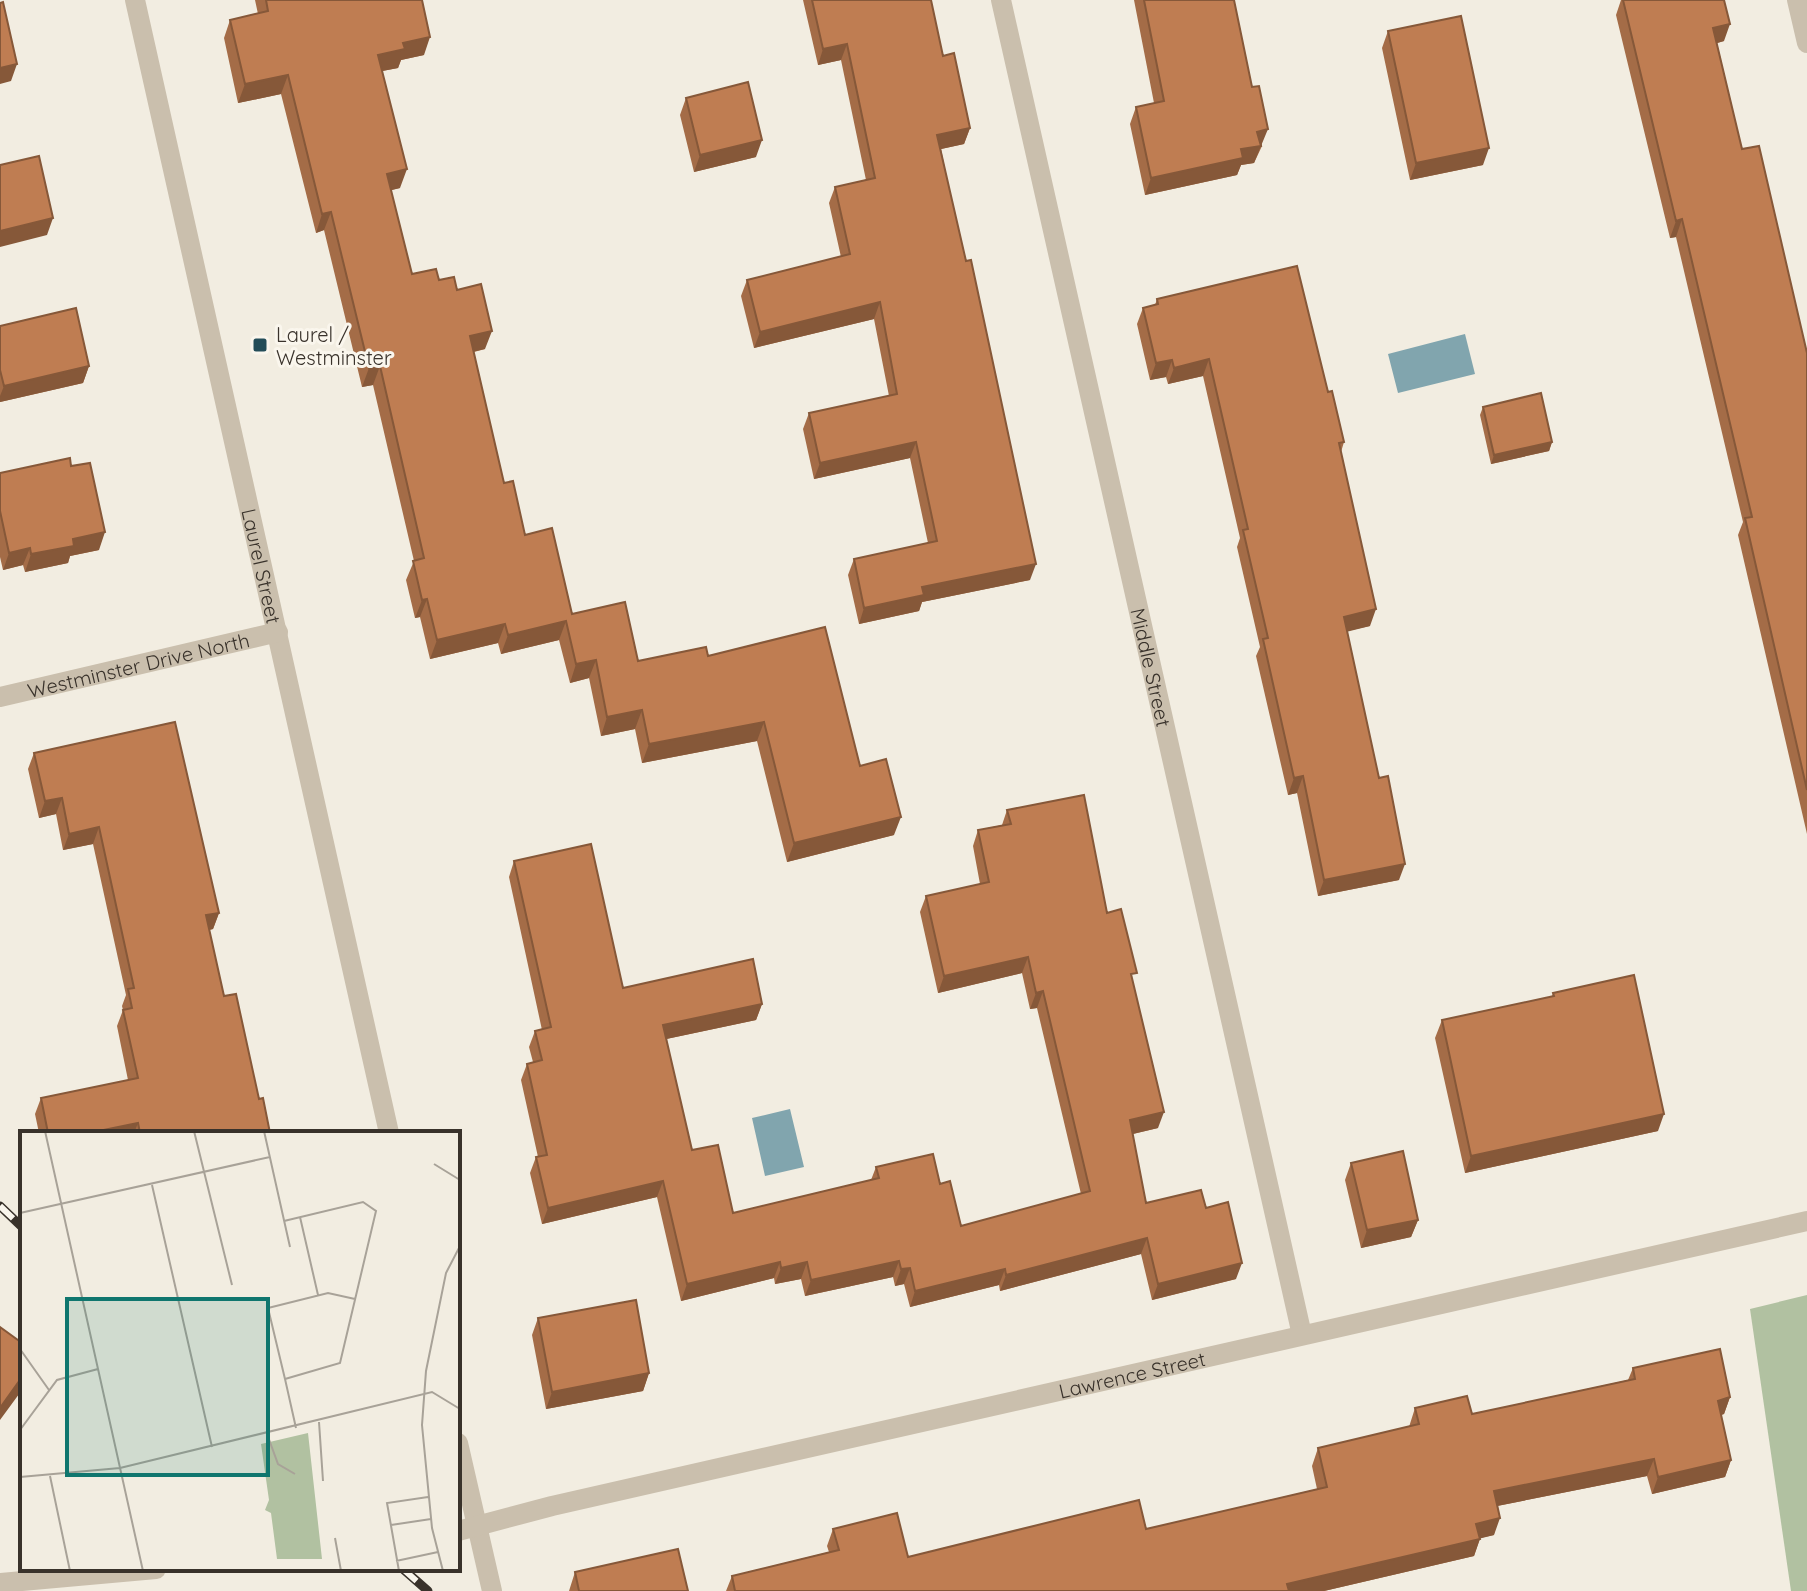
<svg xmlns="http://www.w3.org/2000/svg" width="1807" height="1591" font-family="Quicksand,sans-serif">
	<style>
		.green { fill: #b1c1a1 }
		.water { fill: #81a5ae }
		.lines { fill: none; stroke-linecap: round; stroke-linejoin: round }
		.service { stroke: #cabfad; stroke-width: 20 }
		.minor { stroke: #cabfad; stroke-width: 20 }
		.rail-casing { stroke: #39322b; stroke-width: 9 }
		.rail { stroke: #faf6ed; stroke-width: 6; stroke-dasharray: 18; stroke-linecap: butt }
		.wall { fill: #a46c47 }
		.shaded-wall { fill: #865839 }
		.building { fill: #bf7d52; stroke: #865839; stroke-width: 2 }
		.poi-dot { fill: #234c58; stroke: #faf6ed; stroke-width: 3 }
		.labels { text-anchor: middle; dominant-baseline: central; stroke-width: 6; stroke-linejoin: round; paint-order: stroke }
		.poi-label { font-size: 20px; fill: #39322b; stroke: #faf6ed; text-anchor: start }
		.street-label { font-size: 20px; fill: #39322b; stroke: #faf6ed }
		.inset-road { fill: none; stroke: #a8a298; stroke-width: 2 }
		.view { fill: #0f766e; fill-opacity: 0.15; stroke: #0f766e; stroke-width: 4 }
		.inset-edge { fill: none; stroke: #39322b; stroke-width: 4 }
	</style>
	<rect width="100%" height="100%" fill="#f2ede1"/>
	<!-- green -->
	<path class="green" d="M1807 1295V1591H1791L1750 1309Z"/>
	<!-- water -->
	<path class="water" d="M1465 334 1475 374 1398 393 1388 354Z
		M790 1109 804 1167 765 1176 752 1118Z"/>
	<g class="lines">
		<!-- service -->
		<path class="service" d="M1797 0 1807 43"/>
		<!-- minor -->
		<g class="minor">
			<path id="s1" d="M135 0 389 1133"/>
			<path id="s2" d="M1001 0 1302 1335"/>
			<path id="s3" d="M0 697 278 632"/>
			<path d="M458 1443 492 1591"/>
			<path id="s4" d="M458 1531 552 1506 1807 1221"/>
			<path d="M0 1583 156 1569"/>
		</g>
		<!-- rail casing -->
		<g class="rail-casing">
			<path id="rail" d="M0 1206 22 1227
				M403 1569 428 1591"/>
		</g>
		<!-- rail -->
		<use href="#rail" class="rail"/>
	</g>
	<!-- wall -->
	<path class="wall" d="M255 0H422L424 55 401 60 398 68 382 71 400 188 391 190 412 274 439 280 457 290 485 349 474 352 504 483 525 535 572 614 638 661 708 656 860 766 894 835 787 862 757 741 642 763 635 729 601 736 589 678 570 683 559 640 501 654 498 643 430 659 420 617 415 618 406 580 414 561 373 385 362 387 324 230 316 233 281 94 238 103 224 38 230 20 258 14Z
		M803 0H931L943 56 970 128 964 144 941 149 1030 580 922 602 919 611 859 624 848 575 854 559 928 543 910 458 814 479 803 429 809 413 889 396 874 319 754 348 741 296 747 280 841 257 829 203 835 187 866 180 841 60 818 65Z
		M1134 0H1234L1262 146 1254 163 1241 165 1237 175 1145 195 1130 124 1136 107 1154 103Z
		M1621 0H1724V41L1717 43 1742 149 1807 353V834L1738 535 1743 522 1676 237 1670 238 1616 15Z
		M1388 31 1483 165 1410 180 1382 48Z
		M686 98 756 157 694 172 680 115Z
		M1157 299 1328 392 1344 442 1341 452 1370 626 1347 631 1399 880 1318 896 1297 793 1288 795 1256 656 1260 647 1237 547 1240 538 1203 376 1168 384 1166 377 1150 380 1137 324 1143 308 1155 305Z
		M0 326 89 366 83 383 0 402Z
		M1483 407 1552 442 1549 451 1491 464 1480 415Z
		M0 473 99 550 70 556 68 563 25 572 23 565 3 570 0 557Z
		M34 753 219 913 213 929 209 930 224 996 270 1133H39L35 1114 41 1098 128 1080 117 1026 123 1010 122 1006 126 995 93 844 63 850 56 814 39 818 28 769Z
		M1007 810 1107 913 1133 982 1158 1128 1133 1134 1146 1203 1206 1208 1236 1279 1152 1300 1141 1254 1000 1291 999 1285 910 1307 904 1284 895 1286 893 1277 805 1296 801 1279 775 1284 774 1278 681 1301 657 1197 542 1224 530 1173 536 1157H538L521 1080 527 1064 533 1062 529 1047 535 1031 542 1030 509 877 514 861 623 988 762 1004 756 1020 666 1039 692 1150 733 1213 871 1180 876 1167 940 1184 961 1226 1081 1194 1037 1008 1030 1009 1022 973 938 993 920 912 926 896 980 884 973 846 978 830 1002 825Z
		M1553 993 1658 1131 1465 1173 1435 1038 1442 1020 1552 997Z
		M1351 1163 1418 1220 1411 1237 1361 1248 1345 1180Z
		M538 1318 649 1373 643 1391 546 1409 532 1335Z
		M1633 1368 1730 1397 1724 1414 1721 1415 1731 1460 1725 1477 1652 1494 1647 1476 1497 1506 1494 1535 1480 1538 1474 1556 1324 1591H726L732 1576 829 1552 827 1546 833 1529 908 1557 1146 1529 1317 1489 1312 1466 1318 1448 1409 1427 1415 1408 1472 1414 1628 1380Z
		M575 1572 688 1591H569Z"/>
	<!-- shaded-wall -->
	<path class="shaded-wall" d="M1730 24 1724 41 1707 46 1713 28Z
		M430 37 424 55 401 60 398 68 372 73 378 55 403 43Z
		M847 44 841 60 818 65 823 49Z
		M17 64 11 81 0 84V68Z
		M288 75 281 94 238 103 245 84Z
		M970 128 964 144 932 151 937 135Z
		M1268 129 1254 163 1241 165 1237 175 1145 195 1151 178 1257 132Z
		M762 140 756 157 694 172 700 155Z
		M1489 148 1483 165 1410 180 1416 163Z
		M407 169 400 188 380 193 387 174Z
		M331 212 324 230 316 233 322 214Z
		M53 218 47 235 0 247V231Z
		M1682 219 1676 237 1670 238 1676 221Z
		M880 302 874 319 754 348 760 332Z
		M492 331 485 349 463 354 470 336Z
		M1209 359 1203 376 1168 384 1174 368Z
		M1172 360 1166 377 1150 380 1156 363Z
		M89 366 83 383 0 402V396L4 386Z
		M380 366 373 385 362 387 369 368Z
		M916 442 910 458 814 479 820 463Z
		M1552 442 1549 451 1491 464 1494 455Z
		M105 532 99 550 70 556 68 563 25 572 31 554 73 539Z
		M30 548 23 565 3 570 9 553Z
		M1036 564 1030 580 922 602 919 611 859 624 864 608 922 587Z
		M427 599 420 617 415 618 422 600Z
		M1376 609 1370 626 1338 634 1344 617Z
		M566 621 559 640 501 654 508 635Z
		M505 624 498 643 430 659 437 640Z
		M596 660 589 678 570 683 576 664Z
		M642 710 635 729 601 736 607 717Z
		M764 722 757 741 642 763 649 744Z
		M1303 776 1297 793 1288 795 1294 778Z
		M62 798 56 814 39 818 45 801Z
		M901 817 894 835 787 862 794 843Z
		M99 827 93 844 63 850 69 834Z
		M1405 864 1399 880 1318 896 1324 880Z
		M219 913 213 929 200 932 206 915Z
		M1028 957 1022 973 938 993 944 976Z
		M1043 991 1037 1008 1030 1009 1036 993Z
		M762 1004 756 1020 657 1041 663 1025Z
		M1164 1112 1158 1128 1124 1136 1130 1120Z
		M1664 1114 1658 1131 1465 1173 1471 1156Z
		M138 1123 134 1133H89Z
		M663 1181 657 1197 542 1224 548 1208Z
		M1418 1220 1411 1237 1361 1248 1367 1230Z
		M1147 1238 1141 1254 1000 1291 1006 1275Z
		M899 1261 893 1277 805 1296 811 1280Z
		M780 1262 774 1278 681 1301 687 1284Z
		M807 1262 801 1279 775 1284 781 1268Z
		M1242 1263 1236 1279 1152 1300 1158 1284Z
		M910 1268 904 1284 895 1286 901 1269Z
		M1005 1269 999 1285 910 1307 915 1291Z
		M649 1373 643 1391 546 1409 552 1392Z
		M22 1377V1390L0 1420V1408Z
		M1730 1397 1724 1414 1711 1418 1718 1401Z
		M1654 1459 1647 1476 1487 1508 1494 1491Z
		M1731 1460 1725 1477 1652 1494 1658 1477Z
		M1500 1518 1494 1535 1470 1541 1476 1524Z
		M1480 1539 1474 1556 1324 1591H1284L1287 1584Z"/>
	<!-- building -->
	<path class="building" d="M266 0H422L430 37 403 43 405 49 378 55 407 169 387 174 412 274 436 269 439 280 454 277 457 290 481 284 492 331 470 336 504 483 513 481 525 535 552 528 572 614 625 602 638 661 706 647 708 656 825 627 860 766 886 759 901 817 794 843 764 722 649 744 642 710 607 717 596 660 576 664 566 621 508 635 505 624 437 640 427 599 422 600 413 561 424 558 380 366 369 368 331 212 322 214 288 75 245 84 230 20 268 11Z
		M812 0H931L943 56 954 53 970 128 937 135 966 261 971 260 1036 564 922 587 924 595 864 608 854 559 937 541 916 442 820 463 809 413 897 394 880 302 760 332 747 280 850 254 835 187 875 178 847 44 823 49Z
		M1144 0H1234L1252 87 1259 86 1268 129 1257 132 1261 146 1241 149 1243 158 1151 178 1136 107 1164 101Z
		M1623 0H1724L1730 24 1713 28 1742 149 1759 146 1807 353V790L1745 518 1752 517 1682 219 1676 221Z
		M3 2 17 64 0 68V3Z
		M1461 16 1489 148 1416 163 1388 31Z
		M748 82 762 140 700 155 686 98Z
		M39 156 53 218 0 231V165Z
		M1297 266 1328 392 1332 391 1344 442 1339 443 1376 609 1344 617 1379 778 1388 776 1405 864 1324 880 1303 776 1294 778 1263 639 1268 638 1243 530 1248 529 1209 359 1174 368 1172 360 1156 363 1143 308 1158 304 1157 299Z
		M76 308 89 366 4 386 0 370V326Z
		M1541 393 1552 442 1494 455 1483 407Z
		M70 458 71 466 90 463 105 532 73 539 74 546 31 554 30 548 9 553 0 511V473Z
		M175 722 219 913 206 915 224 996 236 994 259 1099 263 1098 270 1133H140L138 1123 89 1133H48L41 1098 138 1078 123 1010 132 1008 128 989 134 988 99 827 69 834 62 798 45 801 34 753Z
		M1084 795 1107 913 1121 909 1137 973 1131 974 1164 1112 1130 1120 1146 1203 1201 1190 1206 1208 1228 1202 1242 1263 1158 1284 1147 1238 1006 1275 1005 1269 915 1291 910 1268 901 1269 899 1261 811 1280 807 1262 781 1268 780 1262 687 1284 663 1181 548 1208 536 1157 547 1155 527 1064 542 1060 535 1031 551 1027 514 861 591 844 623 988 753 959 762 1004 663 1025 692 1150 718 1145 733 1213 879 1178 876 1167 933 1154 940 1184 950 1181 961 1226 1090 1191 1043 991 1036 993 1028 957 944 976 926 896 989 882 978 830 1011 824 1007 810Z
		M1634 975 1664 1114 1471 1156 1442 1020 1554 996 1553 993Z
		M1403 1151 1418 1220 1367 1230 1351 1163Z
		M636 1300 649 1373 552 1392 538 1318Z
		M0 1327 22 1343V1377L0 1408Z
		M1720 1349 1730 1397 1718 1401 1731 1460 1658 1477 1654 1459 1494 1491 1500 1518 1476 1524 1480 1539 1287 1584 1289 1591H735L732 1576 839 1550 833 1529 897 1513 908 1557 1139 1500 1146 1529 1327 1487 1318 1448 1419 1424 1415 1408 1467 1396 1472 1414 1635 1379 1633 1368Z
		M678 1549 688 1591H579L575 1572Z"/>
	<!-- markers -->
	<rect class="poi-dot" x="252" y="337" width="16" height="16" rx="4"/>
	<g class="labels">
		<!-- poi labels -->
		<g class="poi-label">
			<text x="276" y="334">Laurel /<tspan x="276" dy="23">Westminster</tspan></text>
		</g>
		<!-- street labels -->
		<g class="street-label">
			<text stroke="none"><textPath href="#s1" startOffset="580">Laurel Street</textPath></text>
			<text stroke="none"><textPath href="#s3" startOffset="142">Westminster Drive North</textPath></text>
			<text stroke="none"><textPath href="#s2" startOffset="684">Middle Street</textPath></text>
			<text stroke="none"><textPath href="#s4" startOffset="692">Lawrence Street</textPath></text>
		</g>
	</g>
	<!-- overview -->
	<g transform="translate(20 1131)">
		<rect width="440" height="440" fill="#f2ede1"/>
		<path d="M288 302 302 428H257L251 382 245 379 249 369 241 313Z" fill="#b1c1a1"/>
		<path class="inset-road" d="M25 0 123 440M174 0 212 154M244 0 270 116M414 33 440 49M132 54 192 316M0 82 250 26M280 86 298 164M264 90 343 71 356 80 320 232 265 248 276 297M0 218 29 259M265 248 248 177 308 162 335 168M299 291 303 350M0 299 37 249 78 238M247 303 258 333 275 343M30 345 50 440M0 346 100 337 412 261 440 278M371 394 411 388M315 407 321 440M376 430 418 421M379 440 367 372 408 366M423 440 412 397 402 294 406 240 426 142 440 115"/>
		<path class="view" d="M47 168H248V344H47Z"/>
		<rect width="440" height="440" class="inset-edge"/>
	</g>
</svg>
